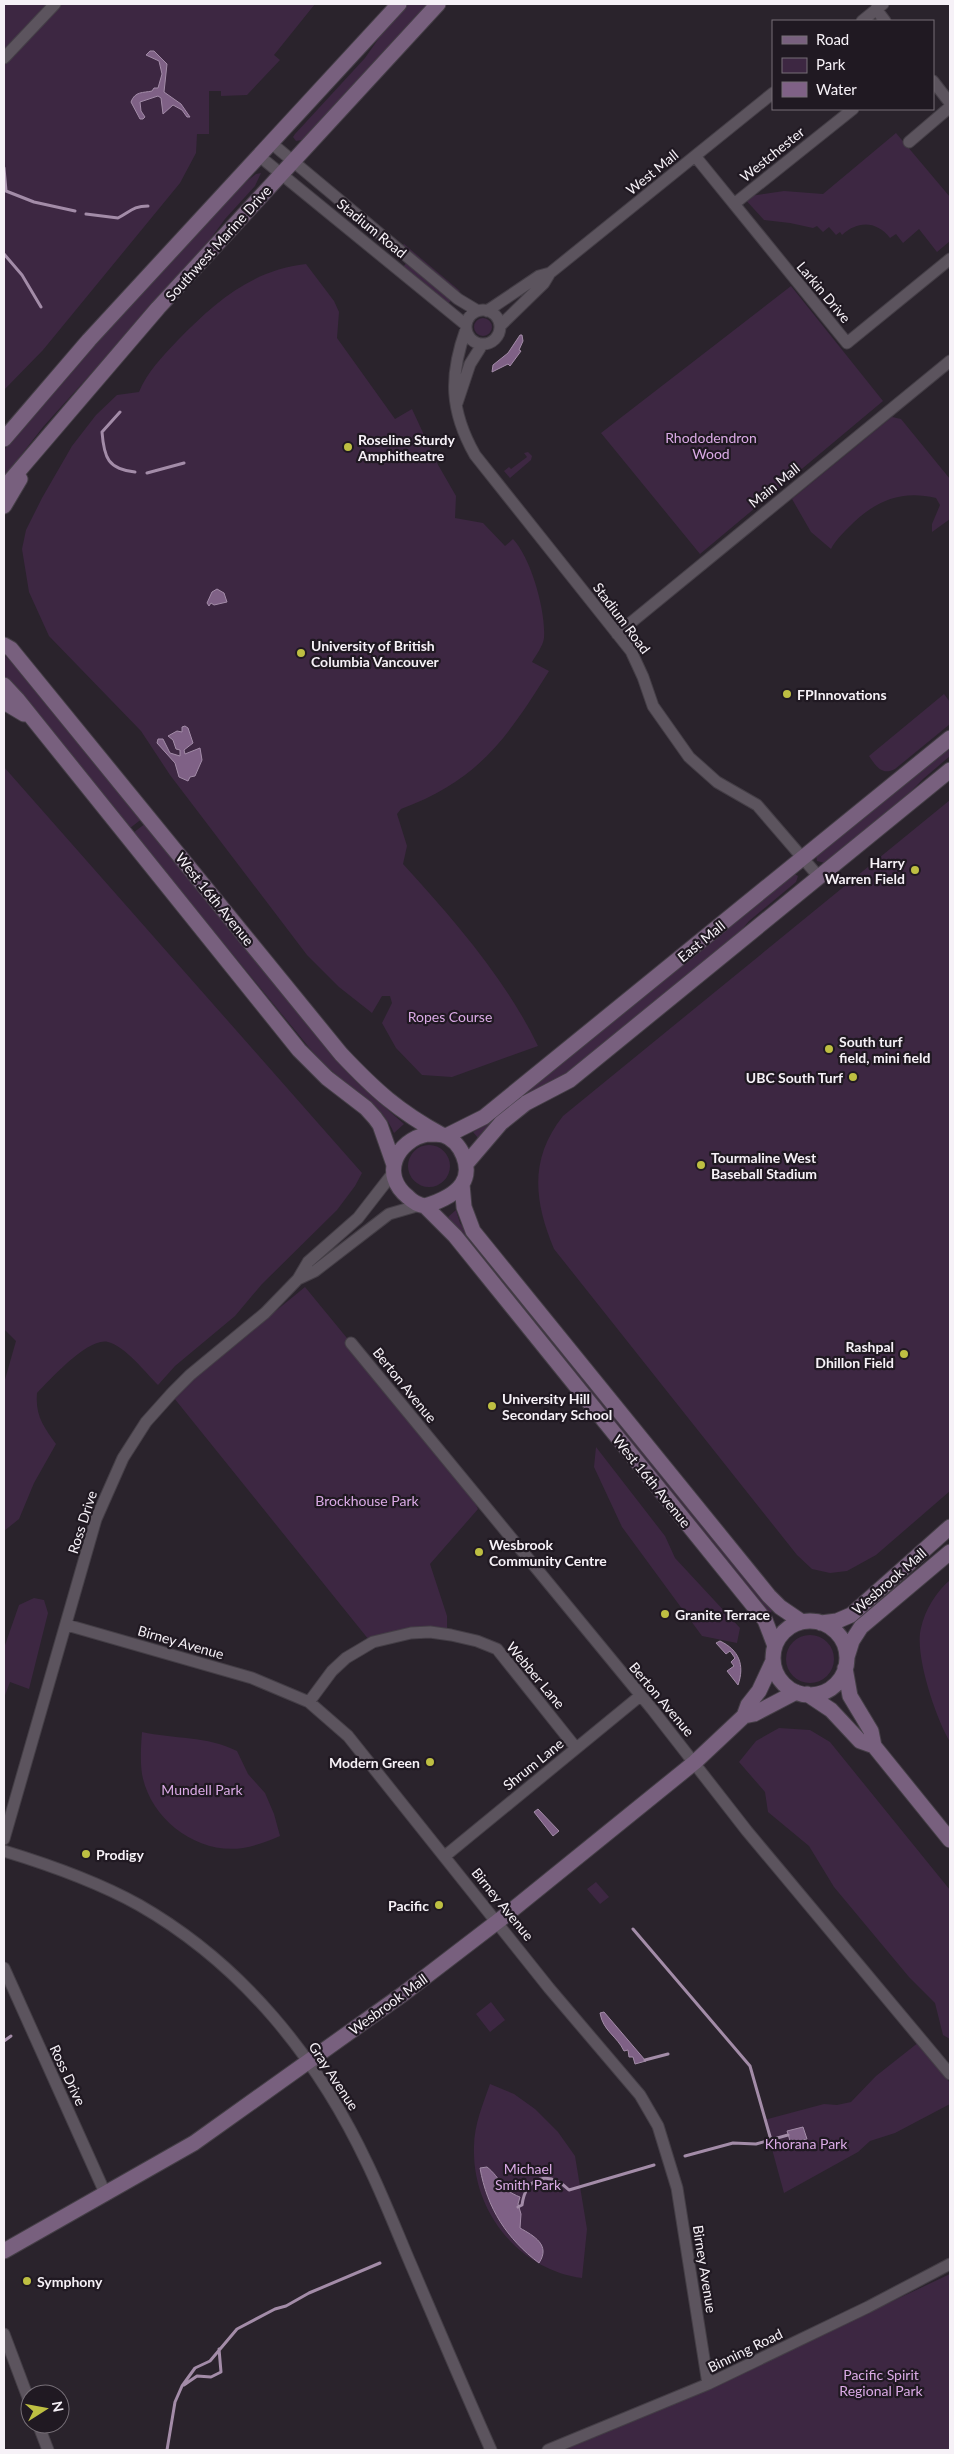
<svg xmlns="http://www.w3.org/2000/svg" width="954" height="2454" font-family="Lato,sans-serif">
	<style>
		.green { fill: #3d2742 }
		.water { fill: #7f6186; stroke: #a38ca8 }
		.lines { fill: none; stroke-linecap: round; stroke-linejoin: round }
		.stream { stroke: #a38ca8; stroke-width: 3 }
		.street-casing { stroke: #443e46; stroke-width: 13 }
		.secondary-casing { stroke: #443e46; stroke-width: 17 }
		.street { stroke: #5c545e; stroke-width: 11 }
		.secondary { stroke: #78607e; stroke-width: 15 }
		.poi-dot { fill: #bebf42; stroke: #201922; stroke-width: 2 }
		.labels { text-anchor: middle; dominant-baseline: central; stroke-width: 4.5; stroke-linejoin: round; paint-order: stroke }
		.street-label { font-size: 14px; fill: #f6f1f7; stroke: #201922 }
		.park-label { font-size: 14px; fill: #daaae5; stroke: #201922 }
		.poi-label { font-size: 14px; font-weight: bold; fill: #f6f1f7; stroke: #201922; text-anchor: start }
	</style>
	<rect width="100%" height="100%" fill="#2a232c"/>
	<!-- green -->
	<path class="green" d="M4 4H315L274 55 280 60 247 95 221 96V91H209V134H197L196 153 180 183 43 350 4 390Z
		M407 4H431L311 133 302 140 296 141 293 137 295 134 365 58 386 28Z
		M896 133 950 197V241L937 252 919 229 903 243 896 234 890 238C877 221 858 220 842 235L840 232 836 235 829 227 823 232 817 226 813 228 790 223 764 220 743 197 784 191 823 194Z
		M261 173 255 186 225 219 203 249 43 427 4 477V450L107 329 233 192 256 174Z
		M404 244 460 291 458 293 402 246Z
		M408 261 453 298 448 304 403 267Z
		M306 264 334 301 339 312 337 338 395 419 412 409 437 463 456 496 455 518 483 523 505 546 513 539C531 558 546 611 544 638 543 646 536 655 532 662L549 671C507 738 479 780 401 809L397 814 407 846 403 864C454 920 505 978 538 1046L452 1077 422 1075 396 1048 382 1023 392 1003 390 996H382L372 1013 339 987 307 955 170 775 141 731 49 636 29 592 22 549 26 530 42 498 72 446 96 415 117 395 139 392C147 372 163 356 178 340 215 302 252 270 306 264Z
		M791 286 883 401 700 554 601 433Z
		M474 327a9 9 0 1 1 18 0a9 9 0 1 1-18 0Z
		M892 417 901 419 950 479V519L932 532V524L940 505 936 498C900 489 873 502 848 528 842 534 835 541 831 549L811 532 792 499Z
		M528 452 532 456 531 460 510 478 504 471 509 467 511 469 527 457 524 453Z
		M4 655 20 670 143 818 130 828 4 677Z
		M944 694 950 702V724L895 769C882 776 876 766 869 756Z
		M950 745V756L923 779 896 807 825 863 817 861 816 855Z
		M4 767 362 1173 355 1186 337 1210 262 1284 235 1316 175 1366 158 1385C146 1373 125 1346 108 1342 88 1337 50 1380 37 1393 35 1416 44 1427 56 1444L34 1483 19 1519 4 1531V1383L16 1341 4 1329Z
		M950 800V1491L876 1555 847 1571 830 1573 812 1569 797 1555 554 1249C534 1201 529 1159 563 1116Z
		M146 823 352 1075 372 1096 404 1124 394 1133C382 1104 357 1093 334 1073 327 1066 319 1059 312 1051L133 833Z
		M793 873 798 876 796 882 749 921 734 939 600 1050 478 1138 473 1132 485 1125Z
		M408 1166a21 21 0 1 1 42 0a21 21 0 1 1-42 0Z
		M456 1210 460 1223 608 1408 605 1410 448 1217Z
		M305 1287 462 1478 478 1509 430 1564 447 1616V1630L369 1640 174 1398 200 1373Z
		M614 1416 772 1611 769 1614 611 1418Z
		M596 1447 665 1536 675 1558 740 1628 737 1643 702 1636 622 1527 594 1467Z
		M950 1580V1742C936 1719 914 1654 921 1628 925 1610 936 1592 950 1580Z
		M34 1598 44 1600 48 1613 29 1689 10 1682 4 1698V1648L19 1605Z
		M786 1659a24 24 0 1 1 48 0a24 24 0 1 1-48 0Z
		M779 1728 810 1730 830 1742 950 1890V2039L943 2035 935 2003 909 1977 834 1887 809 1846 768 1812 765 1792 739 1762 756 1741Z
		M142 1732C173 1739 208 1736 237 1751L248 1774 265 1793 274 1814 280 1836C268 1841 256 1846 243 1848 197 1855 150 1819 142 1774 140 1759 141 1746 142 1732Z
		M596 1882 609 1897 600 1904 587 1889Z
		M491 2002 505 2020 490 2032 476 2014Z
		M919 2042 950 2083V2104L895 2133 870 2141 858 2152 784 2193 764 2120 824 2104 837 2105 851 2102 876 2076Z
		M490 2084 514 2094 535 2109 558 2132 575 2156 587 2229 582 2278C518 2269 472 2211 474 2147 474 2125 483 2104 490 2084Z
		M950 2274V2450H559L707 2389Z"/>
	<!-- water -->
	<path class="water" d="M150 51H154L167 64 164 92 181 104 190 117H187L182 110 173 105 163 114 161 98 158 96 140 102 141 111 145 117 143 119H140L131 102C135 91 143 93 152 91L154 88H158L162 74 159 61 146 55Z
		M520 335H522L523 341 519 350 521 351 510 366 508 364 492 372 493 365 508 353Z
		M217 589 224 593 227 602 214 605 211 603 209 606 207 603 212 592Z
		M185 726 188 728 193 743 184 750 185 754 200 748 202 760 195 776 190 777 188 781 179 777 175 763 157 743 158 739H163L170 753 180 756V750L176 749 173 740 168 736 177 731 182 732V727Z
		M720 1641C739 1650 745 1665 738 1685L727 1671 734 1666 731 1662 735 1658 730 1651 726 1654 716 1643Z
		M538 1809 559 1831 553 1836 534 1812Z
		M604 2012 645 2060 646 2061 635 2064 633 2057H629L628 2050 624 2051C617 2036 603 2031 600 2013Z
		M803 2127 807 2139 791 2144 787 2131Z
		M487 2167C501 2178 501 2190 520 2197L518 2204 521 2214 520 2228C534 2236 551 2245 539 2263 507 2239 487 2208 480 2168Z"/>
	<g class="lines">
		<!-- stream -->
		<path class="stream" d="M4 168 6 191 34 202 75 211
			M86 214 118 218C130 212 133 206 148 206
			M4 254 22 275 41 307
			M120 412 102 432C104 458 108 469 135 472
			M147 473 184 463
			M633 1929 750 2066 771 2140
			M4 2041 11 2036
			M645 2060 668 2054
			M685 2156 733 2143 756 2144 788 2135
			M518 2207 522 2205C526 2176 549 2170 569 2190L654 2165
			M184 2385 197 2376 211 2377 221 2372 219 2349
			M167 2450 175 2402 182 2386 195 2368 210 2361 237 2329 275 2309 286 2306 309 2293 380 2263"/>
		<!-- street casing -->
		<g class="street-casing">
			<path id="street" d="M876 9 885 21
				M862 21 883 4
				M4 58 55 4
				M933 81 950 103
				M270 142 458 299 478 311
				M909 142 950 107
				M258 155 466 325
				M695 156 847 343 950 259
				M734 204 853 109
				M466 327a17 17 0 1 1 34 0a17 17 0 1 1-34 0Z
				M487 311 539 276 550 273
				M500 326 544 283 550 273 773 93
				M466 329C449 376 450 411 475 455L631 651 643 677 653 706 689 757 717 782 757 805 819 877
				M457 403 470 364 482 345
				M617 634 950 361
				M298 1279 315 1271 389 1214 420 1205
				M351 1343 652 1709 747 1831 950 2074
				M67 1625 252 1678 309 1702 348 1736 549 1988 640 2095 658 2126 677 2188 708 2384
				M309 1702 332 1671 346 1658 373 1642 411 1633 430 1632 451 1635 477 1641 497 1649 576 1748
				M4 1839 96 1519 123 1458 146 1422 172 1393 190 1375 265 1313 298 1279 308 1262 358 1218 393 1173
				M4 1851C50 1865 96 1881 139 1905 242 1964 317 2057 367 2163 382 2194 395 2227 409 2260 436 2323 463 2387 491 2450
				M445 1856 640 1696
				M4 1968 106 2195
				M4 2334 30 2403
				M38 2424 48 2450
				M548 2450 708 2384 868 2307 950 2264"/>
		</g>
		<!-- secondary casing -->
		<g class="secondary-casing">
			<path id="secondary" d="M4 439 89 340 399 4
				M4 488 158 308 438 4
				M4 506 20 479
				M4 645 11 649 341 1054C375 1090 398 1111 442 1135
				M4 685 17 699 299 1050 327 1078 366 1108 375 1118 380 1125 394 1165
				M4 702 24 714
				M428 1134C433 1134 439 1134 443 1135 461 1141 473 1168 462 1184 454 1196 438 1202 425 1206 418 1205 413 1202 408 1197 380 1175 396 1140 428 1134Z
				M446 1136 484 1117 950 738
				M466 1164 501 1123 526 1103 570 1080 950 770
				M462 1184 464 1207 473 1231 769 1596 780 1607 802 1622
				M425 1206 455 1236 765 1620 775 1646
				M773 1658a37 37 0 1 1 74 0a37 37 0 1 1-74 0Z
				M821 1623 837 1621 851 1615 950 1527
				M847 1657 852 1641 861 1627 950 1552
				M845 1668 850 1696 871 1731 874 1746 950 1840
				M807 1694 831 1710 860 1741 874 1746
				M744 1716 754 1714 796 1692
				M4 2251 194 2143 403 1994 506 1915 695 1762 744 1716 748 1705 759 1691 773 1661"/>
		</g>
		<!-- street -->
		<use href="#street" class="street"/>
		<!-- secondary -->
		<use href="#secondary" class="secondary"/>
	</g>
	<!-- markers -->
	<g class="poi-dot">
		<circle cx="348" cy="447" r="5"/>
		<circle cx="301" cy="653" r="5"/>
		<circle cx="787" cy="694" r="5"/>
		<circle cx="915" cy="870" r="5"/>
		<circle cx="829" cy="1049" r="5"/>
		<circle cx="853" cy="1077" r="5"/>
		<circle cx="701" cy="1165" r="5"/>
		<circle cx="904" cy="1354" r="5"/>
		<circle cx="492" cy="1406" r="5"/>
		<circle cx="479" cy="1552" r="5"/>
		<circle cx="665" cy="1614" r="5"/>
		<circle cx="430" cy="1762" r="5"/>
		<circle cx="86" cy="1854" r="5"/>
		<circle cx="439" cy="1905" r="5"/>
		<circle cx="27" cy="2281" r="5"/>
	</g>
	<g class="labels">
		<!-- street labels -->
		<g class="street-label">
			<text transform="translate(772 154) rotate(-39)">Westchester</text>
			<text transform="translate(652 172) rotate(-39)">West Mall</text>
			<text transform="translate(372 228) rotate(39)">Stadium Road</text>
			<text transform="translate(218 243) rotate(-48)">Southwest Marine Drive</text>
			<text transform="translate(824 292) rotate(50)">Larkin Drive</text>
			<text transform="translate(774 485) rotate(-39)">Main Mall</text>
			<text transform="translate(622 618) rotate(53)">Stadium Road</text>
			<text transform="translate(215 899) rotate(51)">West 16th Avenue</text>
			<text transform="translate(701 941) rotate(-39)">East Mall</text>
			<text transform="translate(405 1385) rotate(51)">Berton Avenue</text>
			<text transform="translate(652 1481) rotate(51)">West 16th Avenue</text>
			<text transform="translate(82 1522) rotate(-72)">Ross Drive</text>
			<text transform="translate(889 1581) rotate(-41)">Wesbrook Mall</text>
			<text transform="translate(181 1642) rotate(16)">Birney Avenue</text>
			<text transform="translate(536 1675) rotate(50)">Webber Lane</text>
			<text transform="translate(662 1699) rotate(50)">Berton Avenue</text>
			<text transform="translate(533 1764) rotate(-39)">Shrum Lane</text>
			<text transform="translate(503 1904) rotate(51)">Birney Avenue</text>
			<text transform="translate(388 2004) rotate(-36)">Wesbrook Mall</text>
			<text transform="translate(68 2075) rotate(65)">Ross Drive</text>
			<text transform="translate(334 2076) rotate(57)">Gray Avenue</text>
			<text transform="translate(705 2269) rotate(81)">Birney Avenue</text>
			<text transform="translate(745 2350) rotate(-26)">Binning Road</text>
		</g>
		<!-- park labels -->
		<g class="park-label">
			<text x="711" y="437">Rhododendron<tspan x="711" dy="16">Wood</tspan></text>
			<text x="450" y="1016">Ropes Course</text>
			<text x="367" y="1500">Brockhouse Park</text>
			<text x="202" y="1789">Mundell Park</text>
			<text x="806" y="2143">Khorana Park</text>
			<text x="528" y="2168">Michael<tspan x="528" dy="16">Smith Park</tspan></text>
			<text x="881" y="2374">Pacific Spirit<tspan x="881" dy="16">Regional Park</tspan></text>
		</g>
		<!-- poi labels -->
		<g class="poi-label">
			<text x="358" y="439">Roseline Sturdy<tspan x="358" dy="16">Amphitheatre</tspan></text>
			<text x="311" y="645">University of British<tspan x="311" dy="16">Columbia Vancouver</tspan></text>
			<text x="797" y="694">FPInnovations</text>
			<text x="905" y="862" text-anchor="end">Harry<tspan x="905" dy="16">Warren Field</tspan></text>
			<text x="839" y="1041">South turf<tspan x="839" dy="16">field, mini field</tspan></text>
			<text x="843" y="1077" text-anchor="end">UBC South Turf</text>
			<text x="711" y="1157">Tourmaline West<tspan x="711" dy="16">Baseball Stadium</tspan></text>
			<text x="894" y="1346" text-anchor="end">Rashpal<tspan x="894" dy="16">Dhillon Field</tspan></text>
			<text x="502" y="1398">University Hill<tspan x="502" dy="16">Secondary School</tspan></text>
			<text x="489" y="1544">Wesbrook<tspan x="489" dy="16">Community Centre</tspan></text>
			<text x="675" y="1614">Granite Terrace</text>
			<text x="420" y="1762" text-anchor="end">Modern Green</text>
			<text x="96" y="1854">Prodigy</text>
			<text x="429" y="1905" text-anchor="end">Pacific</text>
			<text x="37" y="2281">Symphony</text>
		</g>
	</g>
	<!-- border -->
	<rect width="954" height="2454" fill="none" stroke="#f6f1f7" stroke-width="10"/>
	<!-- legend -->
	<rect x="772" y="20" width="162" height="90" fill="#201922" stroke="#766f77"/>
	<rect x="782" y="36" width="25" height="8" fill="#78607e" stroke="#766f77"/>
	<text x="816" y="45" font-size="15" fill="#f6f1f7">Road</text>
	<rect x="782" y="58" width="25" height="15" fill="#3d2742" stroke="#766f77"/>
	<text x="816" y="70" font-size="15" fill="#f6f1f7">Park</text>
	<rect x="782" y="82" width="25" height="15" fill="#7f6186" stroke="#766f77"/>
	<text x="816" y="95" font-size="15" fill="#f6f1f7">Water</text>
	<!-- north arrow -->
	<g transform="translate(45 2409) rotate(79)"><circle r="24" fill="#201922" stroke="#766f77"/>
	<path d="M0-4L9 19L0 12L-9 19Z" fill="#bebf42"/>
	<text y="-8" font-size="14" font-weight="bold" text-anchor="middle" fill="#f6f1f7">N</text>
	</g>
</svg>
